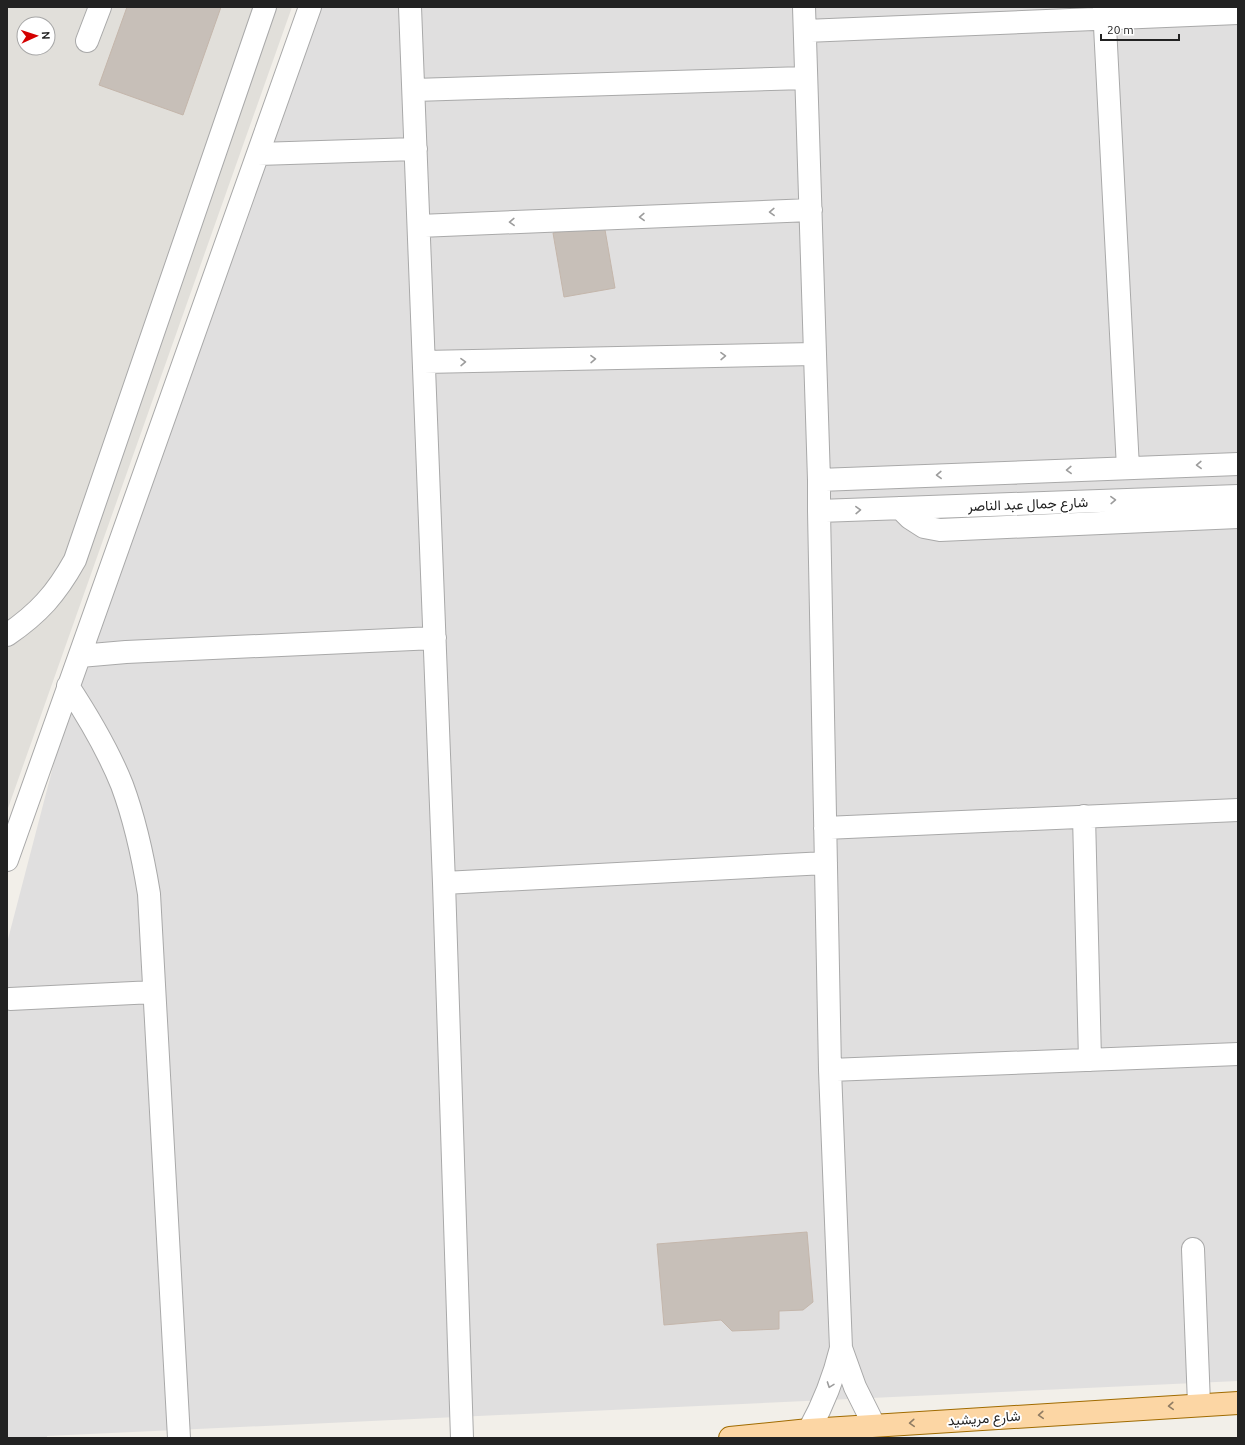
<svg xmlns="http://www.w3.org/2000/svg" width="1245" height="1445" font-family="Ubuntu,Vazirmatn,sans-serif">
	<style>
		.residential { fill: #e0dfdf }
		.airport { fill: #e1dfda; fill-rule: evenodd }
		.building { fill: #c7bfb8; stroke: #c4b6ab }
		.lines { fill: none; stroke-linecap: round; stroke-linejoin: round }
		.minor-casing { stroke: #a9a9a9; stroke-width: 24 }
		.major-casing { stroke: #a06b00; stroke-width: 24 }
		.minor { stroke: #fff; stroke-width: 22 }
		.major { stroke: #fcd6a4; stroke-width: 22 }
		.oneway { stroke: #9c9c9c }
		.oneway2 { stroke: #8f7c63 }
		.labels { text-anchor: middle; dominant-baseline: central; stroke-width: 4; stroke-linejoin: round; paint-order: stroke }
		.street-label { font-size: 14px; fill: #222; stroke: #fff }
	</style>
	<rect width="100%" height="100%" fill="#f2efe9"/>
	<!-- residential -->
	<path class="residential" d="M305 7H1238V1381L47 1436V1438H7V943L90 625Z"/>
	<!-- airport -->
	<path class="airport" d="M7 7H292L7 811ZM24 24H48V48H24Z"/>
	<!-- building -->
	<path class="building" d="M127 7H221L183 115 99 85Z
		M604 224 615 288 564 297 553 233Z
		M807 1232 813 1302 803 1310 779 1311V1329L732 1331 721 1320 664 1325 657 1244Z"/>
	<g class="lines">
		<!-- minor casing -->
		<g class="minor-casing">
			<path id="minor" d="M410 7 444 883 462 1438
				M804 7 819 480V511L830 1070 841 1348C834 1377 824 1403 809 1430
				M1104 7 1128 468
				M805 31 1238 13
				M87 41 100 7
				M414 90 806 78
				M258 154 416 149
				M419 226 811 210
				M424 362 815 354
				M819 480 1238 464
				M900 508 910 518 924 527 940 530 1238 517
				M819 511 1238 496
				M7 635C39 613 56 594 75 560L265 7
				M80 656 126 652 435 638
				M68 686C89 718 108 750 122 785 135 820 143 857 149 894L179 1438
				M1084 816 1090 1060
				M825 828 1238 810
				M7 860 310 7
				M444 883 826 863
				M10 999 154 992
				M830 1070 1238 1054
				M1193 1249 1199 1404
				M841 1348 855 1387 874 1425"/>
		</g>
		<!-- major casing -->
		<g class="major-casing">
			<path id="major" d="M730 1438 809 1430 1238 1403"/>
		</g>
		<!-- minor -->
		<use href="#minor" class="minor"/>
		<!-- major -->
		<use href="#major" class="major"/>
	</g>
	<!-- one-way arrows -->
	<defs><path id="oneway-chevron" d="M-2-3.5L2.5 0L-2 3.5" fill="none" stroke-width="1.6" stroke-linecap="round" stroke-linejoin="round"/></defs>
	<g class="oneway">
		<use href="#oneway-chevron" transform="translate(772 212) rotate(178)"/>
		<use href="#oneway-chevron" transform="translate(642 217) rotate(178)"/>
		<use href="#oneway-chevron" transform="translate(512 222) rotate(178)"/>
		<use href="#oneway-chevron" transform="translate(723 356) rotate(-1)"/>
		<use href="#oneway-chevron" transform="translate(593 359) rotate(-1)"/>
		<use href="#oneway-chevron" transform="translate(463 362) rotate(-1)"/>
		<use href="#oneway-chevron" transform="translate(1199 465) rotate(178)"/>
		<use href="#oneway-chevron" transform="translate(1069 470) rotate(178)"/>
		<use href="#oneway-chevron" transform="translate(939 475) rotate(178)"/>
		<use href="#oneway-chevron" transform="translate(1113 500) rotate(-2)"/>
		<use href="#oneway-chevron" transform="translate(858 510) rotate(-2)"/>
		<use href="#oneway-chevron" transform="translate(830 1385) rotate(110)"/>
	</g>
	<g class="oneway2">
		<use href="#oneway-chevron" transform="translate(1171 1406) rotate(176)"/>
		<use href="#oneway-chevron" transform="translate(1041 1415) rotate(176)"/>
		<use href="#oneway-chevron" transform="translate(912 1423) rotate(176)"/>
	</g>
	<g class="labels">
		<!-- street labels -->
		<g class="street-label">
			<text transform="translate(1028 504) rotate(-2)">شارع جمال عبد الناصر</text>
			<text transform="translate(984 1418) rotate(-4)">شارع مريشيد</text>
		</g>
	</g>
	<!-- border -->
	<rect width="1245" height="1445" fill="none" stroke="#222222" stroke-width="16"/>
	<!-- north arrow -->
	<g transform="translate(36 36) rotate(87)"><circle r="19" fill="#ffffff" stroke="#a7a7a7"/>
	<path d="M0-3L7 15L0 10L-7 15Z" fill="#d40000"/>
	<text y="-6" font-size="11" font-weight="bold" text-anchor="middle" fill="#222222">N</text>
	</g>
	<!-- scale -->
	<path d="M1101 34v6h78v-6" fill="none" stroke="#222222" stroke-width="2"/>
	<text x="1107" y="34" font-size="12" fill="#222222" stroke="#ffffff" stroke-width="3" paint-order="stroke">20 m</text>
</svg>
